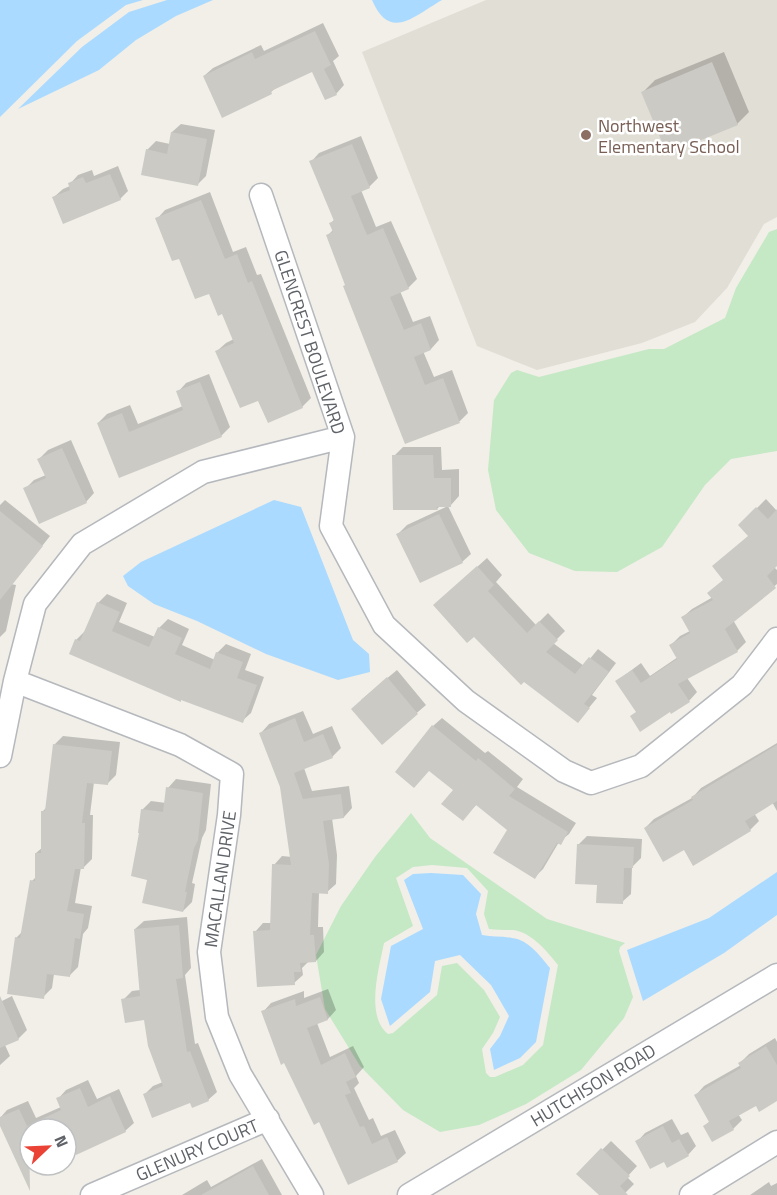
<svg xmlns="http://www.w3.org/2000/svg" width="777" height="1195" font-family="'Titillium Web',sans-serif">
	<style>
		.education { fill: #e1ded6 }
		.green { fill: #c5e8c5; fill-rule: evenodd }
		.water { fill: #aadaff }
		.shadow { fill: #0003 }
		.building { fill: #cccac5 }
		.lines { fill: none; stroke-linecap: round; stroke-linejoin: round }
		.minor-casing { stroke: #b5b8bc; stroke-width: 25 }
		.minor { stroke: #fff; stroke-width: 22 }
		.education-dot { fill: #8d6e63; stroke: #fff; stroke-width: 2 }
		.labels { text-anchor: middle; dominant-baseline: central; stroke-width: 5; stroke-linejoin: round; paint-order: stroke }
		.education-label { font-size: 18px; fill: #785e54; stroke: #fff; text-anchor: start }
		.street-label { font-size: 18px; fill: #5f6368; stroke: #fff }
	</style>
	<rect width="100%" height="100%" fill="#f1efe8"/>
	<!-- education -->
	<path class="education" d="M486 0H777V217L764 224 727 288 695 322 642 343 537 370 477 346 362 52Z"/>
	<!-- green -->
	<path class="green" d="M777 229V451L731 459 705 485 662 547 617 572 575 571 529 553 496 510 488 470 494 400 511 373 517 370 539 377 649 349H664L725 318 736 288 769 232Z
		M411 813 430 838 547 919 625 943 620 947 619 951 633 997 624 1018 581 1070 526 1104 479 1125 440 1132 403 1110 360 1066 325 1009 316 955 341 906 375 857ZM432 865 467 868 488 891 484 914 489 929C497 930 505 930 513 930 531 932 547 951 558 965L543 1045 523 1065 495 1077H490L486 1073 482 1049 493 1033 500 1017 484 990 457 963 442 966 437 995 393 1033 388 1034C365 1016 379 968 384 943L413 926 396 878 413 867Z"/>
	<!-- water -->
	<path class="water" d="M0 0H143L126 5 77 41 0 117Z
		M167 0H213L176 16 136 40 99 70 18 109 82 47 129 12Z
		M372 0H442C414 16 390 42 372 0Z
		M274 500 301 507 353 640 369 654 370 672 338 680 266 654 197 621 154 604 128 586 123 576 141 562Z
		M777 872V915L724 953 643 1001 627 950 709 918Z
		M431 873 463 875 481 894 476 914 482 935C492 937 502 936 512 938 529 940 540 956 550 968L536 1042 520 1058 494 1070 490 1049 500 1036 509 1016 491 985 460 955 435 961 430 992 390 1026 381 999 391 946 423 929 404 880 413 874Z"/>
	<!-- shadow -->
	<path class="shadow" d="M323 23 339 56 333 61 344 85 336 94 312 70 277 87 271 92 204 76 213 68 261 45 264 51Z
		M724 52 749 112 737 124 643 92 655 80Z
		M181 124 215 130 206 176 198 184 147 150 156 141 170 144 172 132Z
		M361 136 378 178 369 187 361 190 376 227 391 221 417 279 408 288 400 291 413 322 430 316 439 340 431 349 423 351 434 377 452 370 468 413 460 421 406 442 327 236 333 230 331 223 335 219 311 162 319 153Z
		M118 166 128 191 120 199 54 197 63 189 70 186V184L78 175 92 170 94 176Z
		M210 192 233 252 246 247 257 275 261 274 311 398 302 407 259 399 217 351 226 343 234 339 223 312 210 292 180 257 157 219 165 210Z
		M209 374 230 427 221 436 120 476 98 423 107 414 130 405 138 424 183 406 178 392 186 383Z
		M71 440 94 493 86 502 25 489 34 480 46 475 39 459 48 450Z
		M403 447H441L442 470 459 469V496L451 505H441L437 509 394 456Z
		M766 499 777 511V564L774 567 777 570V584L733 620 746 642 737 651 687 678 697 692 689 701 670 710 637 711 617 681 641 663 650 676 678 657 671 645 680 636 690 631 683 617 692 609 713 597 724 579 714 566 750 535 740 525Z
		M5 500 50 536 20 574 0 573V505Z
		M448 506 471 554 462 562 398 534 407 525Z
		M487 558 502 575 496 582 536 625 548 613 565 631 553 643 584 666 598 649 616 663 592 695 597 698 578 721 444 597Z
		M0 582 16 585 6 631 0 637Z
		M107 594 127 603 119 622 155 637 159 628 168 619 189 629 182 645 215 660 217 653 226 644 251 654 245 670 264 677 251 713 242 721 76 640 85 631 98 603Z
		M397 670 426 705 382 743 361 700Z
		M303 711 313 734 332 726 341 748 332 757 304 768 312 791 349 786 352 808 344 817 332 818 337 855 336 884 327 892H319L318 927H323L324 952 316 961H309L302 968 303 975 294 983 255 932 263 923H271L274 865 282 856 292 857 282 787 261 733 269 724Z
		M442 718 485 753 488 751 523 779 517 787 576 823 569 834 559 842 543 869 535 877 509 830 477 804 463 819 433 726Z
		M63 736 120 742 116 775 107 784 94 782 90 815H93L92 859 84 867H81L75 903 92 906 88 928 83 934 78 967 69 976 54 974 52 988 43 997 16 938 22 932 32 881 36 877V853L43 847V811L47 807 55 744Z
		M777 743V811L772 802 754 813 759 821 750 830 684 848 645 828 654 819 692 798 701 788Z
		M176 779 211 784 206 830 202 838 192 883 195 884 192 902 183 911 149 878 141 832 142 810 151 801 166 803 168 788Z
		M587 836 642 839 641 858 632 867 631 894 622 902 598 883 578 845Z
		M187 917 191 968 185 975 195 1044 198 1043 217 1092 208 1100 191 1101 145 1094 153 1086 163 1082 145 1018 123 1000 132 991 140 990 135 929 144 921Z
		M328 989 336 1010 328 1019 317 1023 330 1057 353 1046 364 1067 356 1076 359 1083 354 1088 369 1120 373 1118 381 1136 395 1130 406 1153 397 1161 320 1120 263 1012 271 1003 304 991V998Z
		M12 996 27 1030 18 1039 5 1045 10 1056 0 1065V1002Z
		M775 1038 777 1042V1099L756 1104 738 1114 742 1120 733 1129 705 1126 710 1121 696 1095 704 1086 741 1065 740 1063 749 1054Z
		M88 1080 97 1099 119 1089 134 1123 125 1131 66 1150V1129H30V1165H33L22 1170 0 1122V1118L7 1110 28 1101 36 1118 61 1107 58 1099 66 1090Z
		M672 1119 681 1135 688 1132 696 1146 688 1155 664 1160 637 1142 645 1133Z
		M611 1141 637 1166 627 1177 634 1184 623 1195H600L579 1173Z
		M262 1159 282 1195H182L207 1180 211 1187Z
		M769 1182 771 1186 777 1183V1195H750Z"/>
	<!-- building -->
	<path class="building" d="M315 31 331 65 324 69 337 95 325 100 312 72 271 91 272 94 222 118 203 76 252 52 255 59Z
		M712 62 738 125 667 154 641 92Z
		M171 132 207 139 198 186 141 175 146 149 167 154Z
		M352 144 370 188 351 196 367 235 383 228 409 289 390 297 404 330 421 323 431 350 414 357 425 385 443 378 460 423 405 444 343 286 345 285 326 235 333 232 329 223 334 221 309 161Z
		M110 174 121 200 63 224 52 197 70 190 68 183 83 177 86 183Z
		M201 200 225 259 237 254 248 283 252 281 303 408 268 423 258 401 240 408 215 351 234 343 222 314 218 316 209 294 195 299 179 259 172 261 155 218Z
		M200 382 222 437 119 478 97 423 122 413 129 432 183 410 176 391Z
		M62 448 87 503 39 524 23 488 46 478 37 459Z
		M392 455H433L434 478H451V507H436L438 510H393Z
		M756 507 768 519 777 509V566L767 576 776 588 725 629 738 652 678 684 690 702 671 714 670 712 640 732 630 716 636 712 615 681 632 670 641 683 677 659 669 645 690 633 681 617 713 600 707 593 723 580 712 566 748 536 738 525Z
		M0 511 43 546 0 600Z
		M439 514 463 563 420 583 396 534Z
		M477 566 494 585 488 591 527 633 539 621 558 640 546 652 575 674 589 657 609 672 584 704 590 708 578 723 524 682 521 685 474 637 467 643 433 605Z
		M97 602 120 612 112 631 149 647 158 627 182 638 175 654 210 669 216 652 243 662 237 678 257 685 243 723 181 700V702L69 654 75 639 80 641Z
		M387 677 418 714 382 745 351 709Z
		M295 718 304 742 323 734 333 758 294 773 303 799 341 794 344 818 323 821 329 864 328 894 312 893 310 935H314L316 962 300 963 301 972H294L295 985 257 987 253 931 270 930 272 864 291 865 280 787 259 733Z
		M432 725 476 761 478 758 515 789 509 796 568 832 561 845 557 843 535 879 493 853 507 830 476 805 463 821 441 804 453 790 429 771 414 788 395 772Z
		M53 744 112 751 108 785 87 783 82 823H85L84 869H75L67 911 84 914 80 939 75 938 70 977 47 974 44 999 7 994 15 937 20 938 30 880 35 881V853H41V811H45Z
		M777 745V801L745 821 751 831 693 866 684 850 663 862 644 828 693 800 691 797Z
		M166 787 203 793 198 840 194 848 185 892H187L183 912 142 903 147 880 131 876 139 833H138L141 809 163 812Z
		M577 844 634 847 633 868H624L623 904 596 903 597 885 575 884Z
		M179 925 183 978 176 979 187 1052 190 1051 209 1101 192 1108 190 1103 152 1118 143 1094 163 1086 148 1046 144 1020 125 1023 121 999 140 996 134 929Z
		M0 996 19 1040 0 1048Z
		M320 997 328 1020 307 1028 321 1065 345 1053 356 1077 346 1082 351 1093 345 1095 360 1127 364 1126 372 1144 387 1137 398 1162 348 1185 319 1122 314 1125 284 1063 281 1065 261 1011 295 999 296 1006Z
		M766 1046 777 1065V1101L759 1112 756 1106 729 1121 734 1130 712 1142 703 1126 709 1122 694 1095 741 1068 738 1063Z
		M80 1088 88 1107 110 1096 126 1132 76 1155 66 1134V1129H29L30 1191 0 1126V1117L19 1109 27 1126 61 1110 56 1098Z
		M663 1126 672 1143 679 1139 689 1156 667 1168 664 1162 650 1169 635 1141Z
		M601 1148 630 1176 620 1186 628 1195H599L576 1174Z
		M253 1166 269 1195H201Z"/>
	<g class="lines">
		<!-- minor casing -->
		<g class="minor-casing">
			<path id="minor" d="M261 195 343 437 331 526 384 625 466 701 564 771 591 783 641 766 742 685 777 639
				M15 681 180 745 232 774 229 815 209 952 217 1017 240 1074 312 1195
				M0 756 15 681 35 604 82 544 203 472 343 437
				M92 1195 268 1119
				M409 1195 777 975
				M691 1195 777 1142"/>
		</g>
		<!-- minor -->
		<use href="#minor" class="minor"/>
	</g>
	<!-- markers -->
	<circle class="education-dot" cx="586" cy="135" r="6"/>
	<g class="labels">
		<!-- education labels -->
		<g class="education-label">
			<text x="598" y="125">Northwest<tspan x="598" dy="21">Elementary School</tspan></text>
		</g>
		<!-- street labels -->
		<g class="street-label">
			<text transform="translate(310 342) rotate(72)">GLENCREST BOULEVARD</text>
			<text transform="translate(220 879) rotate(-82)">MACALLAN DRIVE</text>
			<text transform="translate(593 1085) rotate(-31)">HUTCHISON ROAD</text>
			<text transform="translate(197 1150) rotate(-23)">GLENURY COURT</text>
		</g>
	</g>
	<!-- north arrow -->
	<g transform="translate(48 1147) rotate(67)"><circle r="28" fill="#ffffff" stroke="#bfc1c3" stroke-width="1.5"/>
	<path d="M0-4.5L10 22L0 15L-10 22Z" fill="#ea4335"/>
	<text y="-9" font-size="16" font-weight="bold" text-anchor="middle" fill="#5f6368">N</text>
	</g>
</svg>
